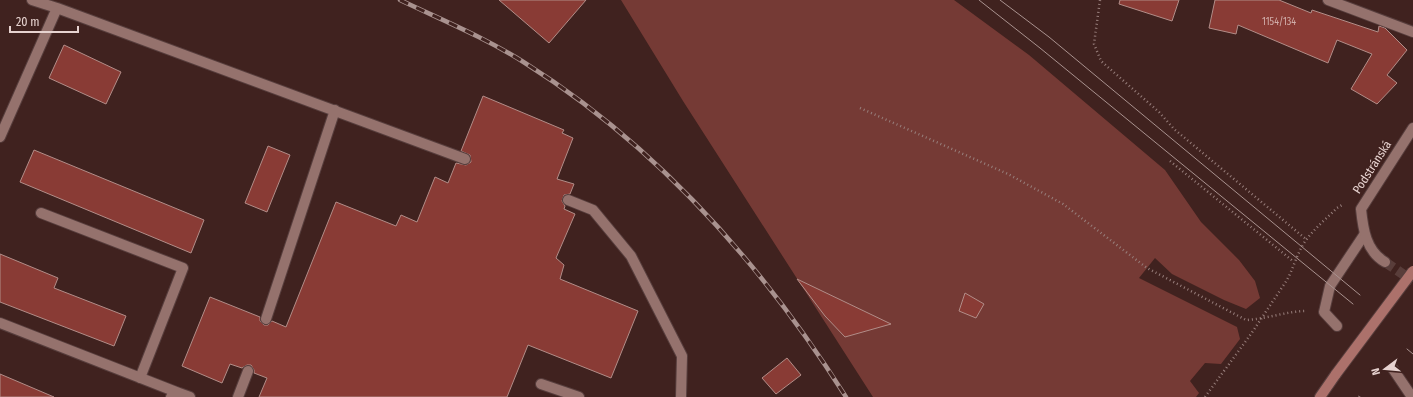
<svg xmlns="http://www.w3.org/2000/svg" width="1413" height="397" font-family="'Fira Sans Condensed',sans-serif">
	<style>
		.green { fill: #753a35 }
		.building { fill: #893b35; stroke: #b28d88 }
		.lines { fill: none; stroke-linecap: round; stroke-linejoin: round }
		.minor-tunnel { stroke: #593d3a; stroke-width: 10; stroke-dasharray: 10 5; stroke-linecap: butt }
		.service-casing { stroke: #573e3d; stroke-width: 12 }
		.minor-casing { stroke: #573e3d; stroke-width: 12 }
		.secondary-casing { stroke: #573e3d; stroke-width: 12 }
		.path { stroke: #987f7c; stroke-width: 2.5; stroke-dasharray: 1 3; stroke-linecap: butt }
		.service { stroke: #95726d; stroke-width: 10 }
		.minor { stroke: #95726d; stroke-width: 10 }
		.secondary { stroke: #ac716b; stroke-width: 10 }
		.tram { stroke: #a9928f; stroke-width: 1 }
		.rail-casing { stroke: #a9928f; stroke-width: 4.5 }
		.rail { stroke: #40221f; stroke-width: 3; stroke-dasharray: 9; stroke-linecap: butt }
		.secondary-bridge-casing { stroke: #573e3d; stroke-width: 12; stroke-linecap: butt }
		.secondary-bridge { stroke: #ac716b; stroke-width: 10 }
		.labels { text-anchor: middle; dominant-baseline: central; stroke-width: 3.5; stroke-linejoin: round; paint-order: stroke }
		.number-label { font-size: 10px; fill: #d0ada9 }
		.street-label { font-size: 12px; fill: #e7d3d0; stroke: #40221f }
	</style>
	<rect width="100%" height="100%" fill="#40221f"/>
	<!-- green -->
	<path class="green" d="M621 0H954L1029 55 1165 170 1201 222 1239 260 1255 281 1260 298 1246 309 1224 300 1172 274 1155 258 1139 278 1237 327 1240 339 1221 364 1205 363 1190 381 1199 393 1196 397H873L683 101Z"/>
	<!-- building -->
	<path class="building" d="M499 0H586L549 43Z
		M1120 0H1179L1172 21 1119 4Z
		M1215 0H1279L1311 13 1312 10 1378 32 1379 26 1385 28 1407 50 1387 75 1397 83 1377 104 1351 89 1372 54 1337 40 1328 63 1238 25 1236 34 1209 28Z
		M64 45 121 72 106 104 49 78Z
		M483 96 564 130 562 133 573 138 557 179 574 184 570 194 564 195 562 201 565 206 564 209 575 214 556 258 564 265 560 279 638 311 611 378 528 345 507 397H259L267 378 254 373V370L251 365H247L242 368 230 364 222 383 182 366 210 297 260 317V321L264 325H268L272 321 286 327 336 202 396 226 401 215 417 222 435 177 448 183 456 163 466 165 471 162 470 155 461 151Z
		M268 146 290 155 267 212 245 203Z
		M34 150 204 220 191 253 20 182Z
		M0 254 58 278 54 288 126 316 114 346 0 302Z
		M797 279 891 324 845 337 825 316Z
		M965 293 984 304 976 318 959 311Z
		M787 358 801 375 776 394 762 378Z
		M0 374 54 397H0Z"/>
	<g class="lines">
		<!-- minor-tunnel -->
		<path class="minor-tunnel" d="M1385 262 1413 281"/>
		<!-- service casing -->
		<g class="service-casing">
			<path id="service" d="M32 0 57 8
				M0 137 57 8 465 159
				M568 200 593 210 631 256 682 356 681 397
				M41 213 183 268 140 378
				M266 319 335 110
				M0 323 179 393 171 397
				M1337 326 1324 312 1330 286 1364 235
				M1393 369 1412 397
				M541 384 579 397
				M179 393 190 397
				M238 397 248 371"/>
		</g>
		<!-- minor casing -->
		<g class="minor-casing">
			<path id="minor" d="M1328 0 1413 32
				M1385 262C1366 251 1363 229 1361 209L1413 128"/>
		</g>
		<!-- secondary casing -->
		<g class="secondary-casing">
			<path id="secondary" d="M1320 397 1336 374"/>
		</g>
		<!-- path -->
		<path class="path" d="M1100 0 1094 44 1101 61 1159 112 1174 129 1307 240
			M860 108 1008 174 1063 204 1147 268 1246 320C1267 319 1287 311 1307 311
			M1170 161 1294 262
			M1205 397 1251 334 1287 280C1294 267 1297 253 1306 240 1315 228 1327 218 1337 208L1342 205
			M1359 397 1361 394"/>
		<!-- service -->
		<use href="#service" class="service"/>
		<!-- minor -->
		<use href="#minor" class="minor"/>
		<!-- secondary -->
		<use href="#secondary" class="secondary"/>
		<!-- tram -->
		<path class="tram" d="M979 0 1040 48 1353 304
			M1000 0 1049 37 1360 295
			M1407 349 1413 354"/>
		<!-- rail casing -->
		<g class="rail-casing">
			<path id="rail" d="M400 0C442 20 486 38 525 63 657 146 763 266 846 397"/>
		</g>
		<!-- rail -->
		<use href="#rail" class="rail"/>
		<!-- secondary-bridge casing -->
		<g class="secondary-bridge-casing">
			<path id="secondary-bridge" d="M1336 374 1413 271"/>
		</g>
		<!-- secondary-bridge -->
		<use href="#secondary-bridge" class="secondary-bridge"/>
	</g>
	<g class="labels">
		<!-- number labels -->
		<g class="number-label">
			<text x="1279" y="22">1154/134</text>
		</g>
		<!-- street labels -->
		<g class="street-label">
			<text transform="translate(1372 167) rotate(-57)">Podstránská</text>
		</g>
	</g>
	<!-- north arrow -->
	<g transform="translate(1385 369) rotate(254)" stroke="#40221f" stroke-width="3" paint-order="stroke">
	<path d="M0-3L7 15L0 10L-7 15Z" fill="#e7d3d0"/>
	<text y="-6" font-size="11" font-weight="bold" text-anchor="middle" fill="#e7d3d0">N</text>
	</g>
	<!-- scale -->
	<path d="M10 26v6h68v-6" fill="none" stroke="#e7d3d0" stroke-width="2"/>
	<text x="16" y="26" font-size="12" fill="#e7d3d0" stroke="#40221f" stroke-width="3" paint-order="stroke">20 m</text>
</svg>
